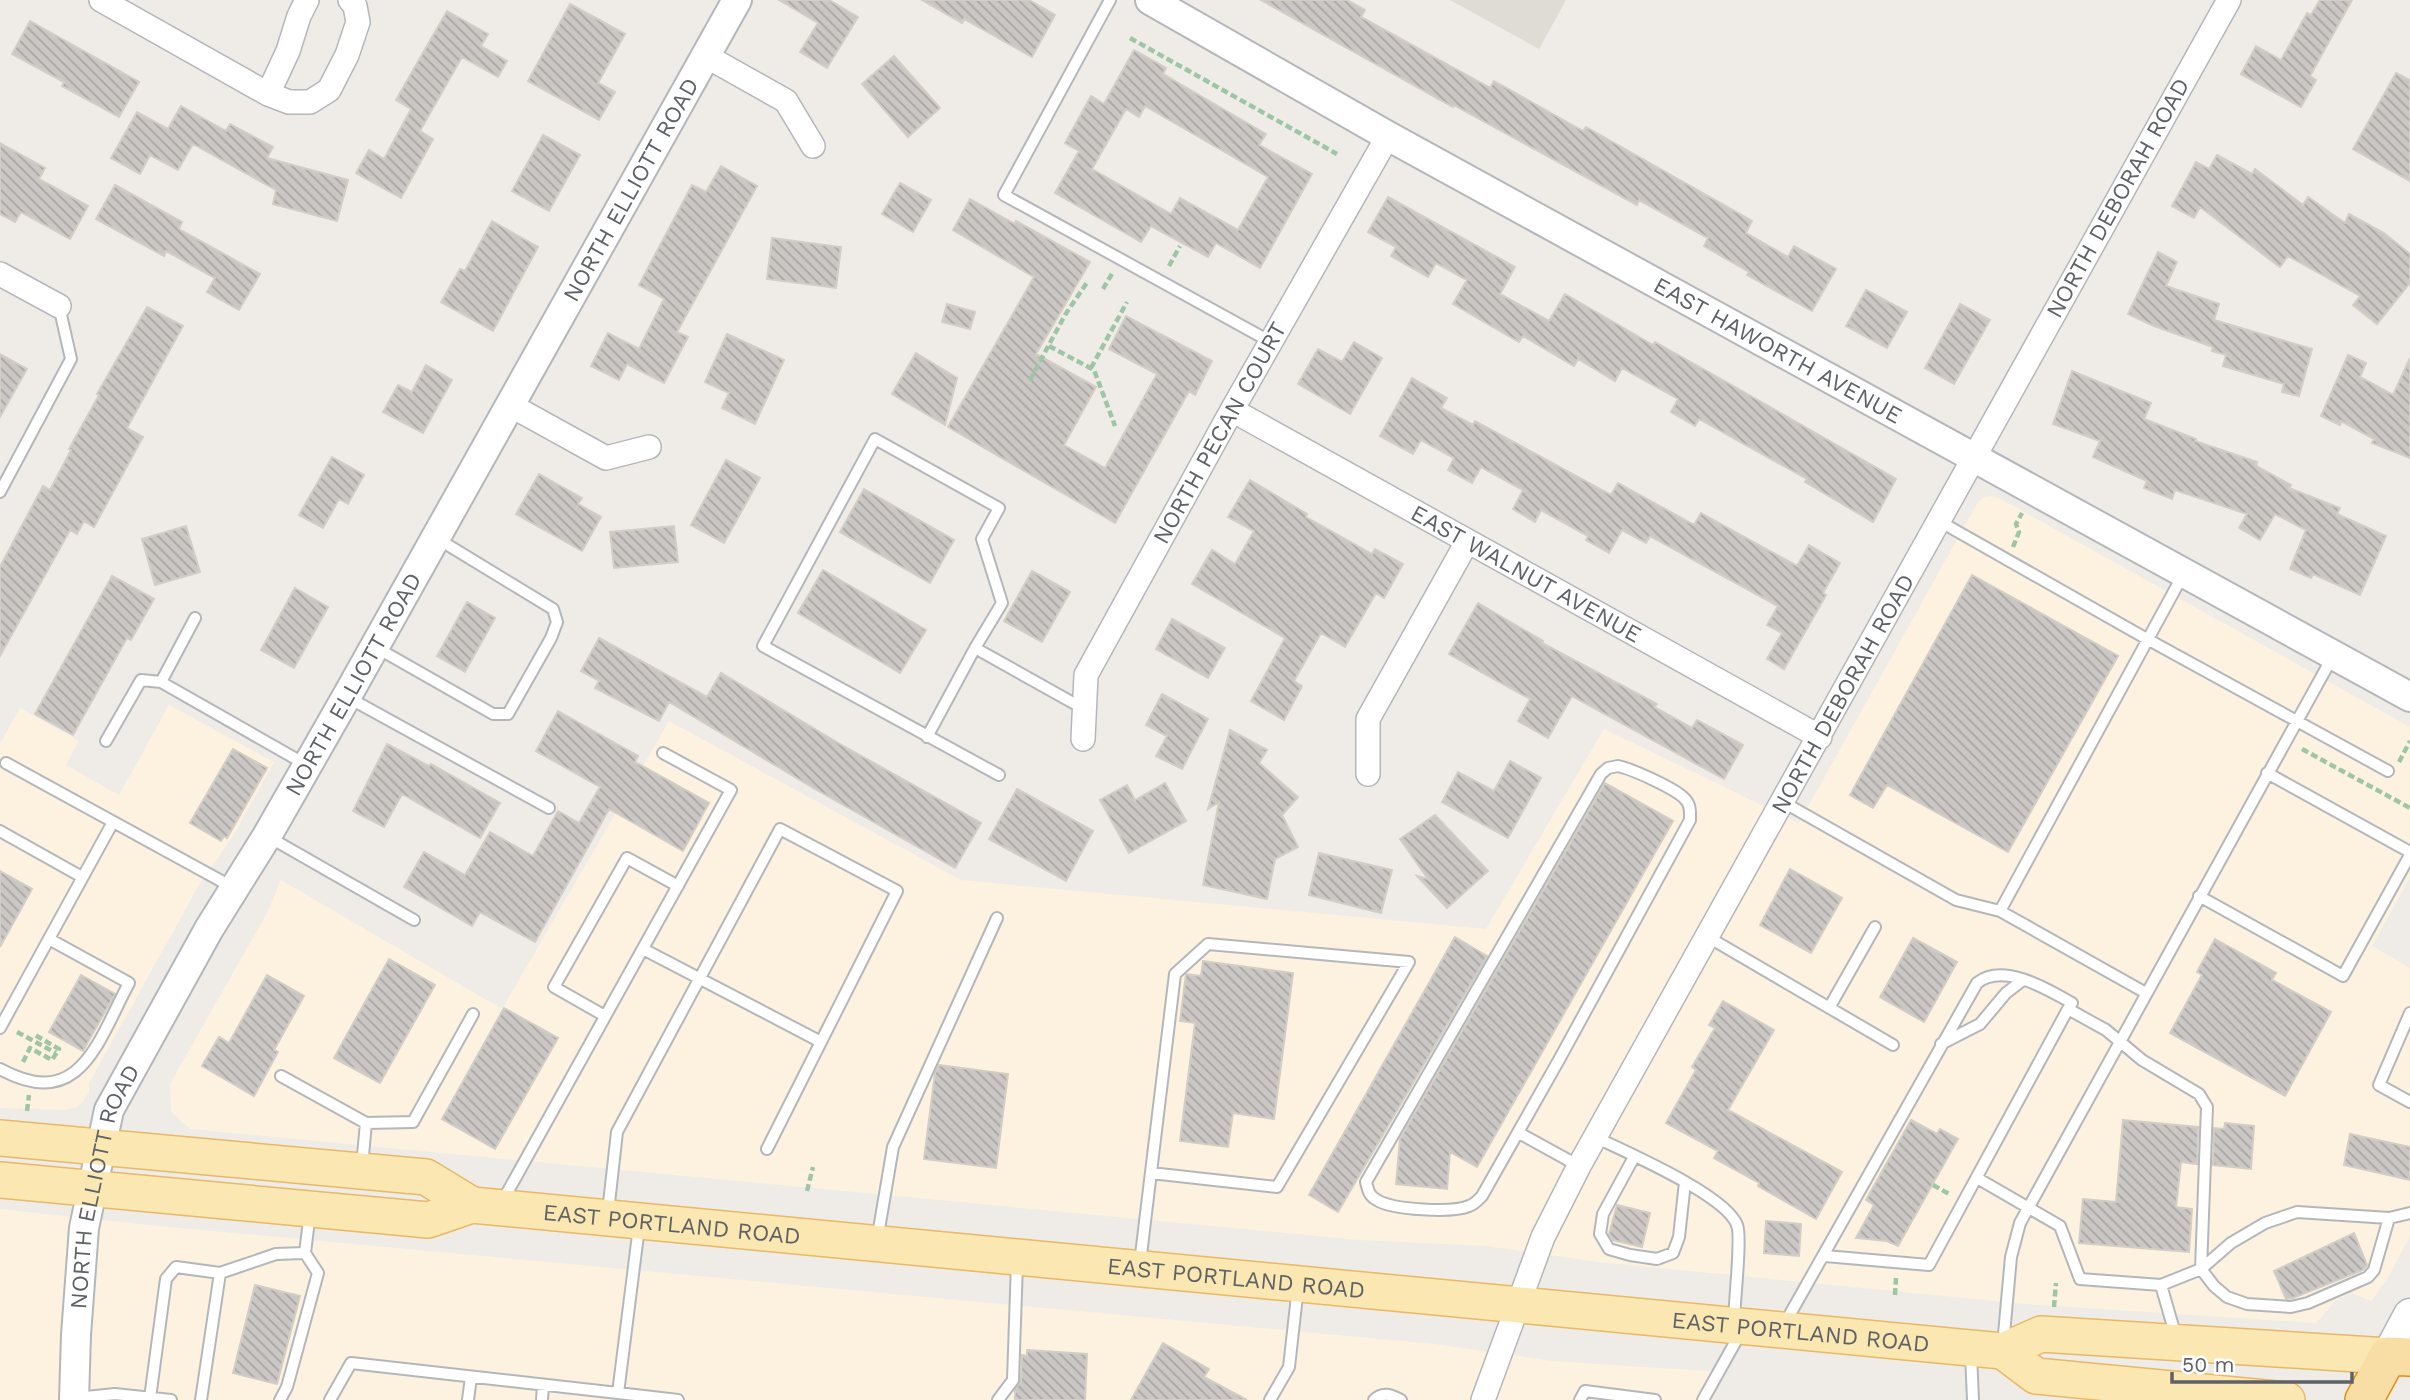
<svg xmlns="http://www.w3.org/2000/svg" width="2410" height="1400" font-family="'Work Sans',sans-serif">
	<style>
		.commercial { fill: #fcf2df }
		.education { fill: #dfdbd5 }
		.building { fill: url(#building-back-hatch); stroke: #d3cec5; stroke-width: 2; fill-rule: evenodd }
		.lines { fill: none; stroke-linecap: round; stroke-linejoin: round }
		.service-casing { stroke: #b4b7ba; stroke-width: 14 }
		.minor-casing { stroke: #b4b7ba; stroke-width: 26 }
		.tertiary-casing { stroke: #b4b7ba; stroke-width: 32 }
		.secondary-casing { stroke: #b3b6ba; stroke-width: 35 }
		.primary-casing { stroke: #e8b867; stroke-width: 38 }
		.trunk-casing { stroke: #e58f10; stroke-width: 40 }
		.path { stroke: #9ec6a6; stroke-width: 4.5; stroke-dasharray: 7 3.5; stroke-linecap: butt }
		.service { stroke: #fff; stroke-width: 10 }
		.minor { stroke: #fff; stroke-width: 23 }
		.tertiary { stroke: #fff; stroke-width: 28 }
		.secondary { stroke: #fff; stroke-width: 32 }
		.primary { stroke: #fae7b1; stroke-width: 35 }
		.trunk { stroke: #f8dea4; stroke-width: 37 }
		.labels { text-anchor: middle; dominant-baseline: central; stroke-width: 5; stroke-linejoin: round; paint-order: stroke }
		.street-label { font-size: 23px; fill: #5e6266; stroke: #fff }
	</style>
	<defs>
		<pattern id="building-back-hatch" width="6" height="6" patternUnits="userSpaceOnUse" patternTransform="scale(1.75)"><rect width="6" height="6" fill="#cbc7c4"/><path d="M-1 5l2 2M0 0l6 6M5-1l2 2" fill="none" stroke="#a8a5a3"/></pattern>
	</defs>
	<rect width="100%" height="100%" fill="#efece7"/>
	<!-- commercial -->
	<path class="commercial" d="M1992 496 1999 498 2410 727V877L2372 946 2410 968V1236L2386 1281 2371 1301 2351 1293 2335 1301 2316 1323 2026 1304 1598 1262 1486 1246 1359 1240 190 1129 171 1111 170 1084 267 913 281 880 502 1009 669 721 961 880 1486 929 1604 729 1799 823 1978 502 1984 497Z
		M169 705 274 762 233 836 199 885 89 1083V1092L84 1100 77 1107 66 1110 0 1108V744L20 708 79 741 66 765 119 795Z
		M0 1209 158 1226 1435 1344 1552 1361 1723 1372 1709 1400H0Z"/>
	<!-- education -->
	<path class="education" d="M1450 0H1566L1539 49Z"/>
	<!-- building -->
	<path class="building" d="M779 0H829L858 17 827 68 800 52 818 23Z
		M922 0H1029L1055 15 1032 57 964 19 962 23Z
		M1261 0H1347L1365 10 1361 17 1490 88 1494 81 1583 131 1586 127 1752 221 1746 233 1788 257 1794 246 1836 269 1812 311 1747 275 1749 272 1704 246 1708 238 1639 200 1637 205 1454 105 1453 107Z
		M2320 0H2352L2310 76 2316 80 2301 107 2241 74 2256 46 2281 60 2307 13 2311 15Z
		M570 4 625 34 598 83 615 92 599 120 528 81Z
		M447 11 488 34 481 46 507 61 498 77 462 57 420 131 433 139 401 198 356 173 369 150 384 159 411 109 396 100Z
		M30 21 139 82 119 117 62 86 64 82 12 54Z
		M1134 50 1166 68 1163 74 1266 134 1259 145 1312 174 1260 268 1216 243 1208 257 1151 226 1141 242 1055 193 1079 151 1065 143 1091 96 1104 104ZM1145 106 1268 177 1238 230 1180 198 1171 214 1092 169 1126 109 1139 117Z
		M894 56 940 108 908 137 862 84Z
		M2396 73 2410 80V181L2353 149Z
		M181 106 226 131 230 124 273 147 267 158 348 180 337 221 273 204 276 190 193 144 178 170 150 155 140 174 111 158 137 112 168 129Z
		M543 135 580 155 549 211 512 191Z
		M0 143 45 168 39 179 88 206 70 239 21 212 15 222 0 214Z
		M2217 155 2252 174 2255 169 2303 205 2308 197 2345 223 2349 214 2384 233 2410 254V283L2377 324 2353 305 2360 296 2288 256 2280 267 2200 207 2194 218 2172 206 2196 162 2209 169Z
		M721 166 757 186 677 332 688 337 664 383 627 364 619 380 591 366 608 333 639 349 664 299 639 285 692 185 706 192Z
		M900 183 931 200 913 232 882 214Z
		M115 185 182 222 179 229 260 274 239 310 207 292 215 278 166 251 164 256 96 219Z
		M1388 197 1515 267 1500 294 1549 321 1565 294 1653 345 1655 342 1721 379 1896 479 1873 522 1805 482 1807 479 1699 419 1695 426 1671 412 1678 399 1622 368 1615 381 1578 359 1574 366 1523 336 1519 342 1453 304 1467 280 1436 263 1428 277 1391 256 1396 247 1368 232Z
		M970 199 1015 224 1016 221 1090 262 1036 354 1096 387 1064 445 1105 468 1157 374 1109 349 1126 316 1212 361 1195 395 1189 391 1115 523 948 427 1034 277 953 230Z
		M492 221 538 247 493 331 441 302 460 269 465 271Z
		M772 238 841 247 836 288 767 279Z
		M2158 252 2177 262 2166 286 2219 304 2214 320 2312 349 2299 396 2282 392 2284 384 2223 366 2226 355 2212 351 2213 347 2154 326 2128 314Z
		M1866 290 1907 312 1887 348 1846 326Z
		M947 304 975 312 970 329 942 322Z
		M1960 304 1990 320 1954 384 1925 368Z
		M147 307 183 326 127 428 143 437 94 527 84 521 77 534 70 530 0 656V567L43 486 50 490 71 450 69 449 99 395 97 394Z
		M727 334 784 360 755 424 722 408 729 393 705 382Z
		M1354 342 1382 358 1350 414 1298 384 1318 349 1342 362Z
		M916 353 957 378 945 425 892 394Z
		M0 354 27 369 0 417Z
		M2348 355 2366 363 2360 377 2393 395 2410 358V458L2372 443 2374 439 2341 421 2340 425 2321 416Z
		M426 365 452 380 423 433 383 412 398 385 412 392Z
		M2072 371 2151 403 2144 419 2196 439 2195 441 2257 462 2256 466 2291 485 2289 488 2340 508 2337 514 2386 536 2360 595 2313 574 2311 578 2290 569 2306 530 2275 514 2260 540 2239 528 2247 514 2175 490 2172 499 2144 488 2147 481 2093 457 2100 441 2053 424Z
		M1412 378 1447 398 1441 408 1473 425 1475 421 1611 495 1618 483 1694 525 1701 513 1797 566 1809 545 1840 563 1823 593 1826 595 1784 669 1767 659 1782 633 1767 625 1778 606 1650 536 1646 543 1622 530 1609 553 1586 540 1588 536 1541 510 1535 522 1513 509 1523 490 1481 467 1472 483 1448 470 1454 458 1421 440 1413 454 1380 436Z
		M332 457 364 475 348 504 339 499 323 528 299 515Z
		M726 460 760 478 724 543 691 525Z
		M539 474 582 498 578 504 601 517 582 551 516 514Z
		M1250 480 1307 514 1306 517 1372 554 1375 549 1403 564 1384 598 1376 593 1345 647 1321 633 1294 681 1302 686 1284 720 1251 701 1285 638 1192 584 1212 550 1235 564 1254 531 1228 517Z
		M864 489 954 540 930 583 840 532Z
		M186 526 200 572 155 585 142 539Z
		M674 526 678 562 614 568 610 532Z
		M823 570 926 630 900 673 798 613Z
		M1032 571 1070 592 1042 642 1004 621Z
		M1972 575 2118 656 2008 852 1887 785 1873 808 1850 795Z
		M112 576 154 599 131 640 127 638 73 735 35 714Z
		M295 588 328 607 294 668 261 650Z
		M467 602 495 618 465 672 437 656Z
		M1478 603 1543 641 1542 643 1657 704 1654 707 1692 728 1697 720 1743 745 1724 779 1572 696 1548 738 1518 721 1530 699 1449 654Z
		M1172 619 1225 648 1208 678 1156 649Z
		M599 638 707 697 721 673 840 744 981 823 955 868 815 789 669 702 659 721 595 688 599 681 581 671Z
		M1162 694 1208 719 1182 769 1156 756 1167 736 1146 725Z
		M558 711 638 756 635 762 709 803 683 851 609 809 535 942 480 912 472 926 404 887 424 852 465 875 490 832 533 856 558 811 579 823 600 787 536 751Z
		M1230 730 1267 750 1259 763 1298 797 1282 815 1298 847 1275 859 1267 899 1203 885 1219 802 1208 809Z
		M387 744 429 766 431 764 500 803 480 838 402 794 384 827 353 811Z
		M233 749 267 768 227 838 224 836 221 841 190 823Z
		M1510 761 1541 778 1508 838 1442 802 1458 772 1494 791Z
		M1165 783 1186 821 1129 853 1100 800 1127 785 1135 800Z
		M1605 783 1673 821 1477 1167 1450 1152 1447 1189 1396 1184 1400 1139Z
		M1017 789 1093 831 1066 881 989 839Z
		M1435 815 1488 871 1447 908 1417 876 1428 879 1400 839Z
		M1319 853 1392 870 1381 913 1309 895Z
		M1790 869 1842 898 1811 953 1760 925Z
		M0 871 32 889 0 947Z
		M1455 937 1487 956 1338 1212 1309 1195Z
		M1913 938 1957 962 1924 1022 1880 997Z
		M2215 939 2276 973 2272 980 2331 1012 2285 1096 2170 1033 2202 975 2197 972Z
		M389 959 435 985 380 1083 334 1058Z
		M1203 961 1293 973 1274 1119 1233 1113 1228 1147 1180 1141 1195 1023 1180 1021 1186 974 1201 976Z
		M81 975 115 994 83 1051 49 1032Z
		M267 975 304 996 274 1050 278 1052 254 1096 202 1066 219 1037 229 1043Z
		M1723 1001 1774 1030 1728 1110 1842 1172 1816 1219 1758 1186 1759 1183 1714 1158 1718 1151 1666 1123 1696 1070 1692 1067 1715 1028 1709 1025Z
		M504 1008 558 1038 495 1149 442 1119Z
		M939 1065 1008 1074 996 1168 924 1159 935 1073Z
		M1911 1120 1937 1134 1940 1129 1958 1139 1898 1246 1887 1241 1856 1238 1874 1205 1866 1200Z
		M2123 1120 2198 1127 2197 1164 2181 1162 2176 1207 2192 1209 2189 1252 2079 1243 2083 1199 2116 1202Z
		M2225 1123 2254 1126 2251 1169 2213 1165 2214 1128 2224 1129Z
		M2350 1134 2410 1147V1180L2344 1165Z
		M1617 1205 1650 1213 1642 1247 1613 1240 1609 1234Z
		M1766 1221 1801 1224 1799 1256 1764 1253Z
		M2354 1233 2367 1265 2363 1270 2293 1298 2286 1299 2274 1271Z
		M255 1285 300 1296 277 1384 233 1373Z
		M1163 1343 1209 1369 1204 1377 1247 1400H1131Z
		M1027 1350 1087 1354 1085 1400H1015V1390L1021 1380 1022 1355 1027 1356Z"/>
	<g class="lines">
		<!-- service casing -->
		<g class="service-casing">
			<path id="service" d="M1110 0 1004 195 1271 342
				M0 492 71 359 59 306
				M1939 521 2147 639 2388 771
				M195 618 161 682 305 764
				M377 648 493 714H508L551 638 557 622 553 609 438 539
				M349 698 549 808
				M927 737 975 648
				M106 741 141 680 161 682
				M6 763 234 888
				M1618 766C1632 769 1674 788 1684 798 1691 805 1690 811 1690 820L1560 1058 1482 1196C1478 1200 1475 1204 1469 1206 1453 1213 1392 1210 1377 1200 1369 1196 1368 1190 1366 1182L1601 774 1608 768Z
				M2267 773 2410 852
				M999 775 763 646 875 439 999 508 982 539 1002 603 975 648 1084 709
				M1783 802 1956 900 2000 911
				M0 831 82 877
				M267 836 414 920
				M2199 896 2343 976 2410 855
				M1708 937 1893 1045
				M643 949 821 1042
				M2146 993 2000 911 2184 573
				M1829 1008 1875 927
				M2410 1013 2379 1085 2410 1102
				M605 1016 554 987 627 858 678 886
				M0 1028 113 822
				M1941 1044 1980 1024 2006 993 2023 980
				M0 1069C80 1113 98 1041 129 983L49 939
				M281 1076 366 1123 413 1122 473 1014
				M1519 1133 1579 1166
				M1595 1137C1626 1152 1726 1195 1737 1225 1742 1237 1734 1304 1734 1322
				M1634 1157 1603 1214 1600 1234 1609 1249 1630 1255 1657 1259 1673 1253 1679 1237 1685 1182
				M362 1166 366 1123
				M1977 1178 2060 1226 2080 1279 2161 1285
				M502 1202 731 790 663 753
				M608 1212 617 1132 780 829 897 891 767 1149
				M639 1227 618 1393 678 1400
				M877 1241 893 1147 997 918
				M1825 1256 1929 1265 2068 1009 2106 1030 2142 1060 2199 1094 2207 1107 2201 1269 2214 1286 2227 1297 2247 1304 2291 1307 2308 1303 2368 1277 2374 1270 2389 1218
				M1140 1263 1175 974 1208 944 1409 962 1277 1187 1151 1173
				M220 1273 276 1254 305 1253
				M1785 1323 1977 983C2003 962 2047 989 2072 1003L2068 1009
				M2176 1337 2161 1285 2201 1269 2231 1243 2265 1223 2297 1212 2389 1218 2410 1213
				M2003 1345 2011 1257 2020 1223 2333 656
				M1971 1354 1973 1400
				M76 1398 115 1394 171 1400
				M150 1398 166 1279 176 1267 220 1273 201 1400
				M280 1400 287 1387 318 1273 305 1253 310 1212
				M330 1400 351 1363 618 1393
				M468 1400 471 1377
				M542 1400 543 1385
				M998 1400 1013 1380 1017 1263
				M1270 1400 1289 1367 1298 1287
				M1374 1400C1383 1391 1391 1395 1401 1400
				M1580 1400 1585 1391 1655 1400
				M1703 1400 1741 1332"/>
		</g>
		<!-- minor casing -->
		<g class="minor-casing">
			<path id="minor" d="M101 0 268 94 289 102H310L329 90 347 55 358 22 355 6 350 0
				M706 56 786 101 813 146
				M268 94 288 51 299 16 307 0
				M0 274 59 306
				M510 405 606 458 649 447
				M1232 410 1820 737
				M1083 739 1086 675 1232 410 1388 136
				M1368 774V719L1467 542
				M1483 1400 1543 1237 1579 1166 2229 0"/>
		</g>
		<!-- tertiary casing -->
		<g class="tertiary-casing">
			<g id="tertiary">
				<path id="s1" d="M1150 0 1388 136 2410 697"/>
				<path id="s2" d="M74 1400 76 1335 84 1228 109 1110 209 929 267 836 347 696 737 0"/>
			</g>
		</g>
		<!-- secondary casing -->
		<g class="secondary-casing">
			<path id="secondary" d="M2388 1356 2410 1315"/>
		</g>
		<!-- primary casing -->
		<g class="primary-casing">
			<g id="primary">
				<path d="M0 1138 426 1177 472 1205"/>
				<path id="s3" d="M0 1180 428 1220 472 1205 1970 1348 2003 1351 2041 1334 2388 1356"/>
				<path d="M2003 1351 2036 1376 2287 1400"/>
			</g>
		</g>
		<!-- trunk casing -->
		<g class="trunk-casing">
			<path id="trunk" d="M2364 1400 2388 1356 2410 1357"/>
		</g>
		<!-- path -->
		<path class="path" d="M1130 38 1337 154
			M1169 266 1180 246
			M1103 289 1113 272
			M1049 346 1094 370 1115 426
			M1091 368 1127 302
			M1030 380 1065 315 1088 281
			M2013 547 2019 532 2016 524 2022 513
			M2302 749 2410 808
			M2399 762 2410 741
			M17 1032 56 1053
			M23 1062 30 1048 52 1060 59 1049 35 1035
			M27 1111 29 1095
			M1933 1185 1951 1195
			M807 1191 813 1167
			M1895 1295 1896 1278
			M2054 1307 2056 1283"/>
		<!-- service -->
		<use href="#service" class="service"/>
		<!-- minor -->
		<use href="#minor" class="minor"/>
		<!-- tertiary -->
		<use href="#tertiary" class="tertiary"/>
		<!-- secondary -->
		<use href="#secondary" class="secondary"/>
		<!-- primary -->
		<use href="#primary" class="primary"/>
		<!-- trunk -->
		<use href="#trunk" class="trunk"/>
	</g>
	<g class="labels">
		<!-- street labels -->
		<g class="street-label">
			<text stroke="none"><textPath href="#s2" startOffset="1351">NORTH ELLIOTT ROAD</textPath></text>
			<text transform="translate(2118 198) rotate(-61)">NORTH DEBORAH ROAD</text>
			<text stroke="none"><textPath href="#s1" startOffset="719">EAST HAWORTH AVENUE</textPath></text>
			<text transform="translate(1220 433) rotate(-61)">NORTH PECAN COURT</text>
			<text transform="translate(1526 574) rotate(29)">EAST WALNUT AVENUE</text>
			<text stroke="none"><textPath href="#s2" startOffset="784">NORTH ELLIOTT ROAD</textPath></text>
			<text transform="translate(1843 694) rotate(-61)">NORTH DEBORAH ROAD</text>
			<text stroke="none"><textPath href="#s2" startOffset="217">NORTH ELLIOTT ROAD</textPath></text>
			<text stroke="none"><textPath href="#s3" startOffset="677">EAST PORTLAND ROAD</textPath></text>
			<text stroke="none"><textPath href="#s3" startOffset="1244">EAST PORTLAND ROAD</textPath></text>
			<text stroke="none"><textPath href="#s3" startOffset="1811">EAST PORTLAND ROAD</textPath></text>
		</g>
	</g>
	<!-- scale -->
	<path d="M2172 1372v10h180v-10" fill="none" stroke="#5e6266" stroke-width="3.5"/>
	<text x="2182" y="1372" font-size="21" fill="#5e6266" stroke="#ffffff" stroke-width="5" paint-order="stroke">50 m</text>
</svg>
